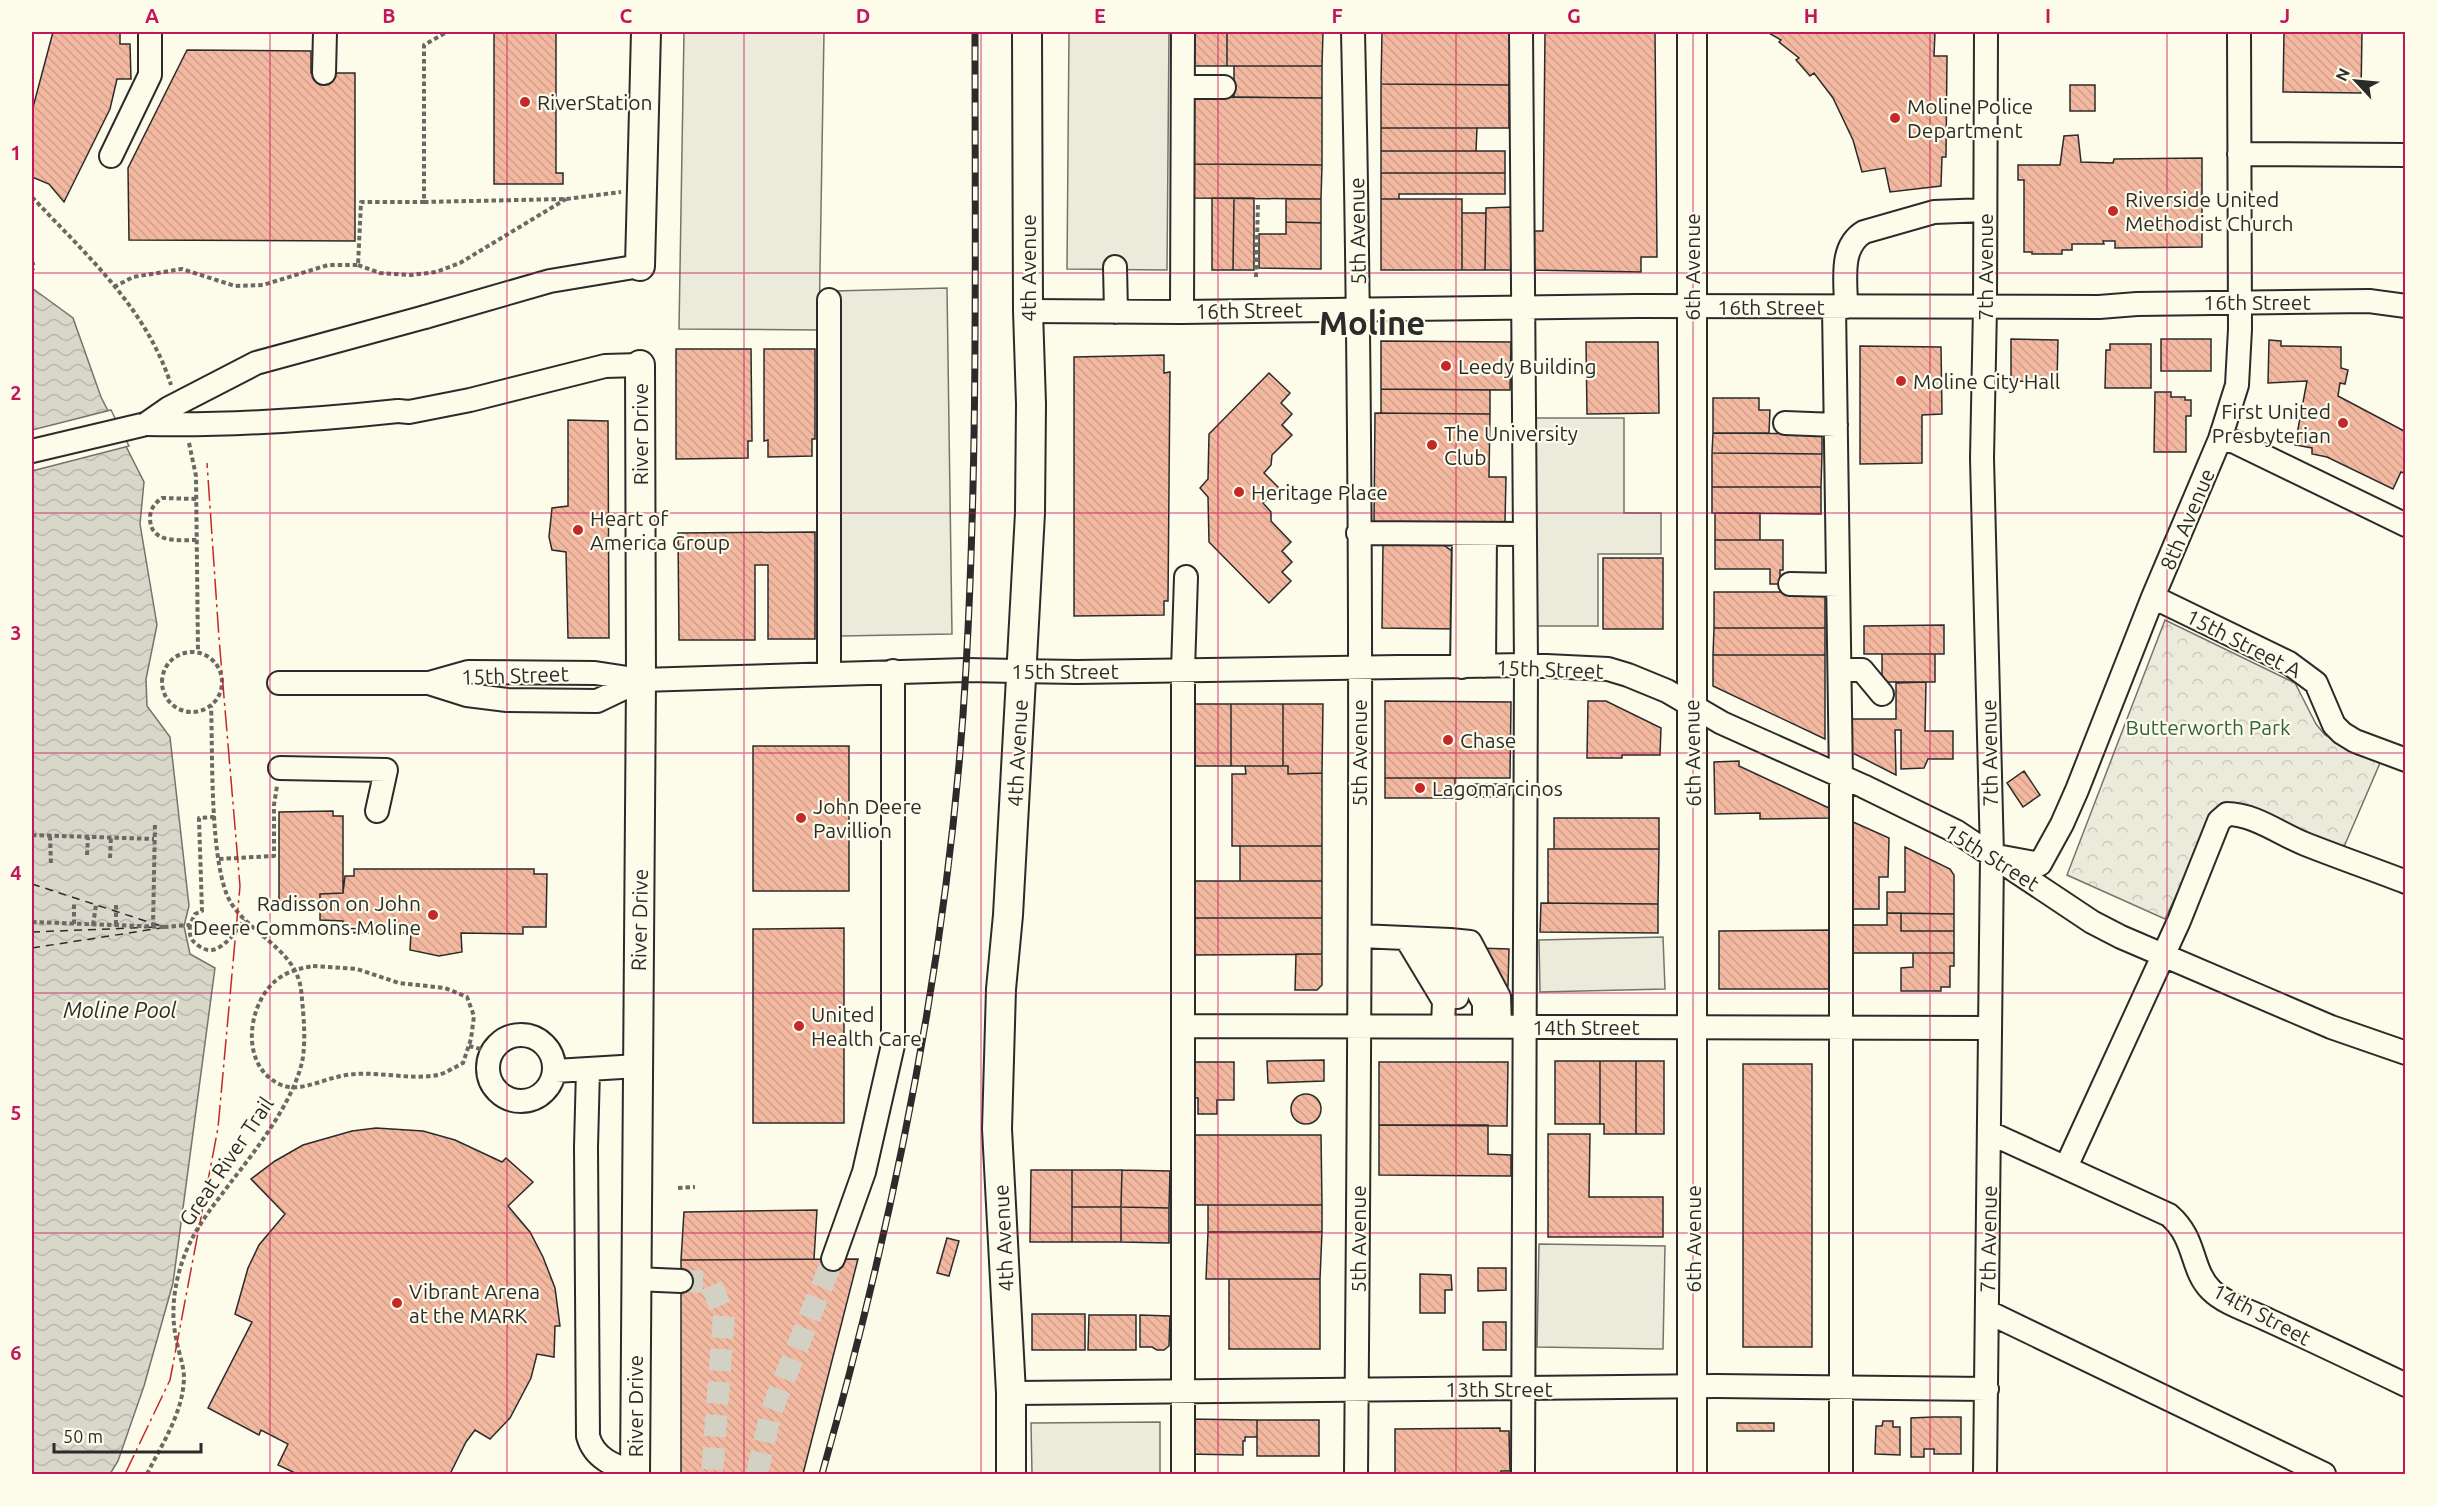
<svg xmlns="http://www.w3.org/2000/svg" width="2437" height="1506" font-family="Ubuntu,sans-serif">
	<style>
		.park { fill: url(#park-crowns); stroke: #74746e; stroke-width: 1.5 }
		.parking { fill: #eceadb; stroke: #74746e; stroke-width: 1.5 }
		.water { fill: url(#water-waves); stroke: #74746e; stroke-width: 1.5 }
		.pier { fill: #fdfbea; stroke: #74746e; stroke-width: 1.5 }
		.lines { fill: none; stroke-linecap: round; stroke-linejoin: round }
		.ferry { stroke: #2b2b2b; stroke-width: 1.5; stroke-dasharray: 8 6; stroke-linecap: butt }
		.building { fill: url(#building-back-hatch); stroke: #2b2b2b; stroke-width: 1.5 }
		.minor-tunnel { stroke: #d3d1c4; stroke-width: 22; stroke-dasharray: 22 11; stroke-linecap: butt }
		.minor-casing { stroke: #2b2b2b; stroke-width: 26 }
		.major-casing { stroke: #2b2b2b; stroke-width: 32 }
		.path { stroke: #6a6964; stroke-width: 4; stroke-dasharray: 4.5 3; stroke-linecap: butt }
		.minor { stroke: #fdfbea; stroke-width: 22 }
		.major { stroke: #fdfbea; stroke-width: 28 }
		.rail-casing { stroke: #2b2b2b; stroke-width: 7 }
		.rail { stroke: #fdfbea; stroke-width: 4.5; stroke-dasharray: 14; stroke-linecap: butt }
		.minor-bridge-casing { stroke: #2b2b2b; stroke-width: 26; stroke-linecap: butt }
		.minor-bridge { stroke: #fdfbea; stroke-width: 22 }
		.power { stroke: #c62828; stroke-width: 1.5; stroke-dasharray: 21 4.5 3 4.5; stroke-linecap: butt }
		.grid { fill: none; stroke: #c2185b; stroke-width: 1.5; stroke-opacity: 0.55 }
		.poi-dot { fill: #c62828; stroke: #fdfbea; stroke-width: 2 }
		.labels { text-anchor: middle; dominant-baseline: central; stroke-width: 4.5; stroke-linejoin: round; paint-order: stroke }
		.poi-label { font-size: 21px; fill: #2b2b2b; stroke: #fdfbea; text-anchor: start }
		.street-label { font-size: 21px; fill: #2b2b2b; stroke: #fdfbea }
		.park-label { font-size: 21px; fill: #34623c; stroke: #fdfbea }
		.water-label { font-size: 22px; font-style: italic; fill: #2b2b2b; stroke: #fdfbea }
		.town-label { font-size: 33px; font-weight: bold; fill: #2b2b2b; stroke: #fdfbea }
		.neatline { fill: none; stroke: #c2185b; stroke-width: 2 }
		.grid-label { font-size: 20px; text-anchor: middle; font-weight: bold; fill: #c2185b }
	</style>
	<defs>
		<pattern id="park-crowns" width="20" height="18" patternUnits="userSpaceOnUse" patternTransform="scale(1.5)"><rect width="20" height="18" fill="#ecebdb"/><path d="M2 6a3 3 0 1 1 6 0M12 15a3 3 0 1 1 6 0" fill="none" stroke="#cbcabc"/></pattern>
		<pattern id="water-waves" width="16" height="10" patternUnits="userSpaceOnUse" patternTransform="scale(1.5)"><rect width="16" height="10" fill="#d8d7c9"/><path d="M0 5q4-4 8 0t8 0" fill="none" stroke="#bab9ad"/></pattern>
		<pattern id="building-back-hatch" width="6" height="6" patternUnits="userSpaceOnUse" patternTransform="scale(1.5)"><rect width="6" height="6" fill="#f2b8a0"/><path d="M-1 5l2 2M0 0l6 6M5-1l2 2" fill="none" stroke="#d09e8a"/></pattern>
	</defs>
	<rect width="100%" height="100%" fill="#fdfbea"/>
	<!-- park -->
	<path class="park" d="M2165 620 2295 683 2316 724 2325 735 2380 763 2343 849 2243 808 2202 840 2165 919 2067 875Z"/>
	<!-- parking -->
	<path class="parking" d="M684 32H824L819 330 679 329Z
		M1069 32H1169L1167 270 1067 269Z
		M947 288 952 634 841 636 835 291Z
		M1533 418H1624V513H1661V554H1598V626H1533Z
		M1663 937 1665 989 1540 992 1539 940Z
		M1539 1244 1665 1246 1663 1349 1537 1347Z
		M1160 1422V1474H1032L1031 1423Z"/>
	<!-- water -->
	<path class="water" d="M32 288 73 318 101 397 144 482 140 524 157 625 146 679 147 706 170 737 189 906 184 926 190 954 215 968 173 1283 144 1386 118 1461 110 1474H32Z"/>
	<!-- pier -->
	<path class="pier" d="M111 410 129 446 32 471V430Z"/>
	<g class="lines">
		<!-- ferry -->
		<path class="ferry" d="M32 884 164 927
			M32 932 157 927
			M32 948 161 928"/>
	</g>
	<!-- building -->
	<path class="building" d="M53 32H120V44H130L131 79H117L110 109 64 202 49 184 32 177V111Z
		M494 32H556V173H563V184H494Z
		M1190 32H1227V66H1190Z
		M1227 32H1323L1322 66H1227Z
		M1382 32H1510L1509 85 1381 84Z
		M1545 32H1655L1657 257H1641V272L1528 270V231H1543Z
		M1767 32H1935L1934 56H1947L1946 157H1942L1941 186 1890 192 1885 168 1862 172 1853 140 1833 98 1814 73 1810 76 1796 60 1799 58 1779 42 1781 40Z
		M2284 32H2362L2361 93 2283 92Z
		M187 50 311 51V73H355V241L129 240 128 168Z
		M1234 66H1322V98L1234 97Z
		M1381 84 1509 85V128H1381Z
		M2070 85H2095V111H2070Z
		M1191 97 1322 98V165L1190 164Z
		M1381 128H1477L1476 151H1381Z
		M2078 135 2081 162 2113 163 2114 159 2202 158V247L2115 248V241H2103L2104 244H2072V250H2062V254H2032V252H2024V180H2018V165H2060L2064 136Z
		M1381 151H1505V173H1381Z
		M1190 164 1322 165 1321 199 1190 198Z
		M1381 173H1505V194H1399V199H1381Z
		M1212 198H1234L1233 270H1212Z
		M1234 198H1254V270H1233Z
		M1286 199H1321V223L1286 222Z
		M1381 199H1462V270H1381Z
		M1511 207V270H1485L1486 208Z
		M1462 213H1486L1485 270H1462Z
		M1286 222 1321 223V269L1259 268V234H1286Z
		M2011 339 2058 340 2057 382 2011 381Z
		M2161 339H2211V371H2161Z
		M2269 340 2281 341V346L2341 347V368L2348 370 2345 384 2340 383 2338 396 2406 432V474L2401 472 2393 489 2327 457 2312 454V448L2295 445 2307 381 2268 383Z
		M1381 341 1511 342 1510 390 1381 389Z
		M1586 342H1658L1659 413 1587 414Z
		M2110 344H2151V388H2105L2106 350H2110Z
		M1860 346 1941 347 1942 414 1922 415V463L1860 464Z
		M676 349H751L752 441H748V458L676 459Z
		M764 349H815V439H812V456L768 457V440L764 441Z
		M1164 355V373L1170 372 1168 601H1164V615L1074 616V357Z
		M1269 373 1290 393 1281 403 1292 414 1282 425 1292 435 1272 455 1271 465 1264 473 1279 488 1263 503 1271 512V521L1291 542 1282 551 1292 562 1282 572 1291 581 1269 603 1209 542 1208 497 1200 488 1208 479 1209 434Z
		M1381 389 1490 390V414L1381 413Z
		M2155 392H2171V397H2185V400H2191V416H2186V452H2154Z
		M1713 398H1759V410H1770L1769 433H1713Z
		M1375 413 1490 414 1489 477H1506L1505 523H1374Z
		M568 420 608 421 609 638H568L566 552 552 550 549 537 552 508 568 506Z
		M1713 433 1822 434V454L1712 453Z
		M1712 453 1822 454 1821 487H1712Z
		M1712 487H1821V514L1712 513Z
		M1715 513H1760V540H1715Z
		M815 532V639H768V565H755V640H679L678 533Z
		M1715 540H1783V570H1780V584H1770V569H1715Z
		M1383 542 1441 543 1453 552 1455 629 1382 628Z
		M1603 558H1663V629H1603Z
		M1714 592H1825V628H1714Z
		M1944 625V654H1864V626Z
		M1714 628H1825V655H1713Z
		M1882 654H1935V682H1882Z
		M1713 655H1825V739L1713 686Z
		M1926 682 1925 731H1953V759H1928L1924 768 1901 769V730H1895L1896 775 1843 748V719H1896V683Z
		M1385 701 1511 702 1510 778H1385Z
		M1588 701H1606L1661 728 1660 755H1622V758H1587Z
		M1187 704H1231V766H1187Z
		M1231 704H1283V766H1231Z
		M1283 704H1323L1322 773 1288 774V766H1283Z
		M753 746H849V891H753Z
		M1739 761V766L1829 808V818L1760 819V813L1715 814 1714 762Z
		M1245 766H1288V774L1322 773V846H1232V774H1246Z
		M2024 771 2040 795 2023 807 2007 783Z
		M1385 778H1455V798H1385Z
		M1473 784H1507V797H1473Z
		M333 811V816H343V893L320 894V910L279 908V812Z
		M1842 817 1889 838 1888 877H1879V909H1842Z
		M1554 818H1659V849H1554Z
		M1240 846H1322V881H1240Z
		M1905 847 1950 869 1954 875V914L1887 913V892H1905Z
		M1548 849H1659L1658 904 1548 903Z
		M354 869H534V874H547L546 927H523V934L461 933 462 952 439 956 410 950 411 933H354V927H343V921L320 920V894L343 893 345 876H354Z
		M1191 881H1322V918H1191Z
		M1541 903 1658 904V933L1540 932Z
		M1887 913H1901V931H1954V953H1844V925H1887Z
		M1901 913 1954 914V931H1901Z
		M1191 918H1322V954L1191 955Z
		M844 928V1123H753V929Z
		M1831 930V989H1719V931Z
		M1477 948 1509 949 1508 986 1499 985Z
		M1913 953H1954V966H1950V987H1941V991H1901V968L1913 967Z
		M1296 954H1322V985L1317 990H1295Z
		M1324 1060V1081L1268 1083 1267 1061Z
		M1555 1061H1600V1124H1555Z
		M1600 1061H1636V1134H1604V1124H1600Z
		M1636 1061H1664V1134H1636Z
		M1192 1062H1234V1100H1217V1114H1198V1098H1186Z
		M1379 1062H1508L1507 1126 1379 1125Z
		M1743 1064H1812V1347H1743Z
		M1291 1109a15 15 0 1 1 30 0a15 15 0 1 1-30 0Z
		M1379 1125H1488V1154L1511 1155V1176L1379 1175Z
		M376 1128 423 1131 455 1140 502 1162 506 1158 533 1182 508 1206 530 1232 543 1257 555 1288 560 1326H555L554 1357 537 1354 531 1378 510 1418 490 1439 475 1430 466 1442 450 1474H297L278 1465 288 1444 261 1430 259 1435 208 1408 252 1322 235 1314 248 1268 259 1245 285 1214 251 1179 275 1161 303 1145 352 1131Z
		M1548 1134H1590L1589 1197H1663V1237H1548Z
		M1189 1135H1321L1322 1205H1188Z
		M1031 1170H1072V1242H1030Z
		M1072 1170H1122L1121 1207H1072Z
		M1122 1170 1170 1171 1169 1208 1121 1207Z
		M1208 1205H1322V1232H1208Z
		M1072 1207H1121V1242H1072Z
		M1121 1207 1169 1208V1243L1121 1242Z
		M817 1210 814 1259 681 1260 684 1212Z
		M1208 1232H1322L1320 1279H1206Z
		M947 1238 959 1241 949 1276 937 1273Z
		M858 1259 803 1474H681V1260Z
		M1478 1268H1506V1290L1478 1291Z
		M1420 1274 1451 1275 1452 1290H1445V1313H1420Z
		M1229 1279H1320V1349H1229Z
		M1032 1314H1085V1350H1032Z
		M1089 1315H1136V1350H1088Z
		M1140 1315 1170 1316 1169 1346 1164 1350H1157L1152 1347H1140Z
		M1483 1322H1506V1350H1483Z
		M1933 1417H1961V1454H1934V1449H1924V1457H1911V1418Z
		M1186 1419 1257 1420V1437H1245V1441H1243V1455L1185 1454Z
		M1257 1420H1319V1456H1257Z
		M1883 1421H1893V1427H1900V1455L1875 1454 1876 1426H1882Z
		M1737 1423H1774V1431H1737Z
		M1500 1428V1431H1509L1510 1471H1501V1474H1395V1429Z"/>
	<g class="lines">
		<!-- minor-tunnel -->
		<path class="minor-tunnel" d="M681 1281 710 1282 724 1315 712 1474
			M757 1474 771 1412 833 1259"/>
		<!-- minor casing -->
		<g class="minor-casing">
			<path id="minor" d="M1353 32C1364 512 1360 994 1356 1474
				M1521 32 1526 665 1523 1474
				M324 73 325 32
				M1183 87H1224
				M2239 154 2406 155
				M111 156 150 75V32
				M1115 267 1116 312
				M829 300V674
				M1834 307 1841 778V1474
				M1846 307C1846 281 1839 247 1864 232L1934 212 1985 210
				M1028 311 1182 312 1636 306 2099 307 2137 304 2369 301 2406 306
				M1182 312 1183 32
				M425 317 550 281 640 266
				M398 411 409 412 470 400 605 366 640 365
				M1785 423 1836 425
				M2220 439 2235 442 2406 525
				M32 451 146 424
				M1358 533 1525 534
				M1790 584 1838 585
				M2153 597 2289 663 2316 683 2334 725 2342 733 2355 741 2406 760
				M1484 666 1485 534
				M1462 667 1464 534
				M1840 670H1862L1882 694
				M279 683H429L468 672 595 673 641 680 966 670 1077 672 1526 665 1608 669 1628 675 1667 691 1722 723 1863 786 1957 832 2092 922 2121 937 2331 1027 2406 1053
				M429 683 467 695 507 700 597 701 641 680
				M280 768 386 770 377 811
				M2002 857 2040 864 2062 824 2077 790 2153 597 2220 439 2237 385 2240 329 2239 32
				M1360 936 1450 940 1484 1003V1026
				M1406 938 1444 1001 1443 1026
				M1428 939 1457 997
				M1450 940 1470 942 1499 997 1500 1026
				M1184 1026 1988 1028
				M488 1068a33 33 0 1 1 66 0a33 33 0 1 1-66 0Z
				M588 1069 586 1147 588 1436C594 1459 615 1466 635 1473
				M555 1071 638 1066
				M1990 1133 2169 1215C2197 1239 2190 1269 2211 1290 2225 1304 2250 1311 2268 1320 2314 1341 2360 1363 2406 1385
				M2066 1167 2179 921 2219 821 2227 814C2254 814 2280 834 2305 844 2338 857 2372 869 2406 882
				M833 1259 864 1172 893 1045V671
				M635 1279 681 1281
				M1988 1312 2324 1474
				M1011 1393 1717 1386 1987 1389
				M1183 1474V670L1186 577
				M1985 1474 1992 855 1982 458 1985 307 1986 32"/>
		</g>
		<!-- major casing -->
		<g class="major-casing">
			<path id="major" d="M1692 32V1474
				M640 266 646 32
				M635 1474 641 680 640 365
				M1011 1474V1393L997 1129 1001 989 1008 915 1030 513 1031 404 1028 311 1027 32"/>
		</g>
		<!-- path -->
		<path class="path" d="M32 197C86 255 146 307 171 385
			M424 202 566 199 621 192
			M32 261 34 267 32 270
			M358 265 380 273 411 275 436 272 460 263 566 199
			M1256 277 1258 203
			M114 287 133 277 182 269 235 286 263 285 328 265H358L361 202H424V45L447 32
			M189 443 196 476 198 652
			M196 499 162 498C155 503 150 509 150 518 150 544 179 540 197 540
			M162 682a30 30 0 1 1 60 0a30 30 0 1 1-60 0Z
			M32 835 154 839
			M50 836 51 865
			M87 855 88 837
			M110 858 111 837
			M219 859 274 856V805L277 786
			M116 905V926
			M32 922 166 927
			M74 924V903
			M93 925 96 905
			M190 925C189 935 190 940 199 946 218 960 233 934 245 920
			M153 927 155 822
			M164 927 190 925 195 914 202 911 199 818 215 817
			M313 966 357 969 399 983 445 988 467 997 474 1016 471 1039 463 1063C455 1067 446 1073 438 1075 405 1081 370 1068 337 1077 319 1081 297 1093 279 1084 241 1065 247 1010 272 984 284 972 297 969 313 966Z
			M469 1046 492 1052
			M678 1188 695 1187
			M147 1474C162 1444 183 1413 184 1378 184 1365 178 1351 176 1338 170 1310 175 1280 185 1254 196 1226 214 1205 231 1182 257 1149 296 1098 303 1057 306 1034 303 1011 301 989 295 949 251 935 231 903 209 867 213 751 211 706"/>
		<!-- minor -->
		<use href="#minor" class="minor"/>
		<!-- major -->
		<use href="#major" class="major"/>
		<!-- rail casing -->
		<g class="rail-casing">
			<path id="rail" d="M822 1474C896 1214 951 939 966 668 978 456 975 244 975 32"/>
		</g>
		<!-- rail -->
		<use href="#rail" class="rail"/>
		<!-- minor-bridge casing -->
		<g class="minor-bridge-casing">
			<path id="minor-bridge" d="M146 424 169 408 256 363 425 317
				M146 424C231 426 314 420 398 411"/>
		</g>
		<!-- minor-bridge -->
		<use href="#minor-bridge" class="minor-bridge"/>
		<!-- power -->
		<path class="power" d="M125 1474 170 1380 218 1128 240 886 219 638 207 463"/>
	</g>
	<!-- grid -->
	<path class="grid" d="M270 32V1474M507 32V1474M744 32V1474M981 32V1474M1218 32V1474M1456 32V1474M1693 32V1474M1930 32V1474M2167 32V1474M32 273H2406M32 513H2406M32 753H2406M32 993H2406M32 1233H2406"/>
	<!-- markers -->
	<g class="poi-dot">
		<circle cx="525" cy="102" r="6"/>
		<circle cx="1895" cy="118" r="6"/>
		<circle cx="2113" cy="211" r="6"/>
		<circle cx="1446" cy="366" r="6"/>
		<circle cx="1901" cy="381" r="6"/>
		<circle cx="2343" cy="423" r="6"/>
		<circle cx="1432" cy="445" r="6"/>
		<circle cx="1239" cy="492" r="6"/>
		<circle cx="578" cy="530" r="6"/>
		<circle cx="1448" cy="740" r="6"/>
		<circle cx="1420" cy="788" r="6"/>
		<circle cx="801" cy="818" r="6"/>
		<circle cx="433" cy="915" r="6"/>
		<circle cx="799" cy="1026" r="6"/>
		<circle cx="397" cy="1303" r="6"/>
	</g>
	<g class="labels">
		<!-- poi labels -->
		<g class="poi-label">
			<text x="537" y="102">RiverStation</text>
			<text x="1907" y="106">Moline Police<tspan x="1907" dy="24">Department</tspan></text>
			<text x="2125" y="199">Riverside United<tspan x="2125" dy="24">Methodist Church</tspan></text>
			<text x="1458" y="366">Leedy Building</text>
			<text x="1913" y="381">Moline City Hall</text>
			<text x="2331" y="411" text-anchor="end">First United<tspan x="2331" dy="24">Presbyterian</tspan></text>
			<text x="1444" y="433">The University<tspan x="1444" dy="24">Club</tspan></text>
			<text x="1251" y="492">Heritage Place</text>
			<text x="590" y="518">Heart of<tspan x="590" dy="24">America Group</tspan></text>
			<text x="1460" y="740">Chase</text>
			<text x="1432" y="788">Lagomarcinos</text>
			<text x="813" y="806">John Deere<tspan x="813" dy="24">Pavillion</tspan></text>
			<text x="421" y="903" text-anchor="end">Radisson on John<tspan x="421" dy="24">Deere Commons-Moline</tspan></text>
			<text x="811" y="1014">United<tspan x="811" dy="24">Health Care</tspan></text>
			<text x="409" y="1291">Vibrant Arena<tspan x="409" dy="24">at the MARK</tspan></text>
		</g>
		<!-- street labels -->
		<g class="street-label">
			<text transform="translate(1357 231) rotate(-91)">5th Avenue</text>
			<text transform="translate(1692 267) rotate(-90)">6th Avenue</text>
			<text transform="translate(1985 267) rotate(-90)">7th Avenue</text>
			<text transform="translate(1028 268) rotate(-90)">4th Avenue</text>
			<text x="2257" y="302">16th Street</text>
			<text x="1771" y="307">16th Street</text>
			<text transform="translate(1249 310) rotate(-1)">16th Street</text>
			<text transform="translate(640 434) rotate(-90)">River Drive</text>
			<text transform="translate(2187 519) rotate(-67)">8th Avenue</text>
			<text transform="translate(2244 643) rotate(27)">15th Street A</text>
			<text transform="translate(1550 669) rotate(2)">15th Street</text>
			<text x="1065" y="671">15th Street</text>
			<text transform="translate(515 675) rotate(-2)">15th Street</text>
			<text transform="translate(1017 753) rotate(-87)">4th Avenue</text>
			<text transform="translate(1359 753) rotate(-90)">5th Avenue</text>
			<text transform="translate(1692 753) rotate(-91)">6th Avenue</text>
			<text transform="translate(1989 753) rotate(-91)">7th Avenue</text>
			<text transform="translate(1992 857) rotate(32)">15th Street</text>
			<text transform="translate(639 920) rotate(-89)">River Drive</text>
			<text x="1586" y="1027">14th Street</text>
			<text transform="translate(226 1161) rotate(-56)">Great River Trail</text>
			<text transform="translate(1003 1238) rotate(-93)">4th Avenue</text>
			<text transform="translate(1358 1239) rotate(-90)">5th Avenue</text>
			<text transform="translate(1693 1239) rotate(-90)">6th Avenue</text>
			<text transform="translate(1988 1239) rotate(-89)">7th Avenue</text>
			<text transform="translate(2262 1314) rotate(28)">14th Street</text>
			<text x="1499" y="1389">13th Street</text>
			<text transform="translate(635 1406) rotate(-90)">River Drive</text>
		</g>
		<!-- park labels -->
		<g class="park-label">
			<text x="2208" y="727">Butterworth Park</text>
		</g>
		<!-- water labels -->
		<g class="water-label">
			<text x="120" y="1009">Moline Pool</text>
		</g>
		<!-- town labels -->
		<g class="town-label">
			<text x="1372" y="322">Moline</text>
		</g>
	</g>
	<!-- border -->
	<rect width="2437" height="1506" fill="none" stroke="#fdfbea" stroke-width="66"/>
	<!-- north arrow -->
	<g transform="translate(2356 81) rotate(296)" stroke="#fdfbea" stroke-width="4.5" paint-order="stroke">
	<path d="M0-4.5L10 22L0 15L-10 22Z" fill="#2b2b2b"/>
	<text y="-9" font-size="16" font-weight="bold" text-anchor="middle" fill="#2b2b2b">N</text>
	</g>
	<!-- scale -->
	<path d="M54 1443v9h147v-9" fill="none" stroke="#2b2b2b" stroke-width="3"/>
	<text x="63" y="1443" font-size="18" fill="#2b2b2b" stroke="#fdfbea" stroke-width="4.5" paint-order="stroke">50 m</text>
	<rect x="33" y="33" width="2371" height="1440" class="neatline"/>
	<g class="grid-label">
		<text x="152" y="23">A</text>
		<text x="389" y="23">B</text>
		<text x="626" y="23">C</text>
		<text x="863" y="23">D</text>
		<text x="1100" y="23">E</text>
		<text x="1337" y="23">F</text>
		<text x="1574" y="23">G</text>
		<text x="1811" y="23">H</text>
		<text x="2048" y="23">I</text>
		<text x="2285" y="23">J</text>
		<text x="16" y="160">1</text>
		<text x="16" y="400">2</text>
		<text x="16" y="640">3</text>
		<text x="16" y="880">4</text>
		<text x="16" y="1120">5</text>
		<text x="16" y="1360">6</text>
	</g>
</svg>
